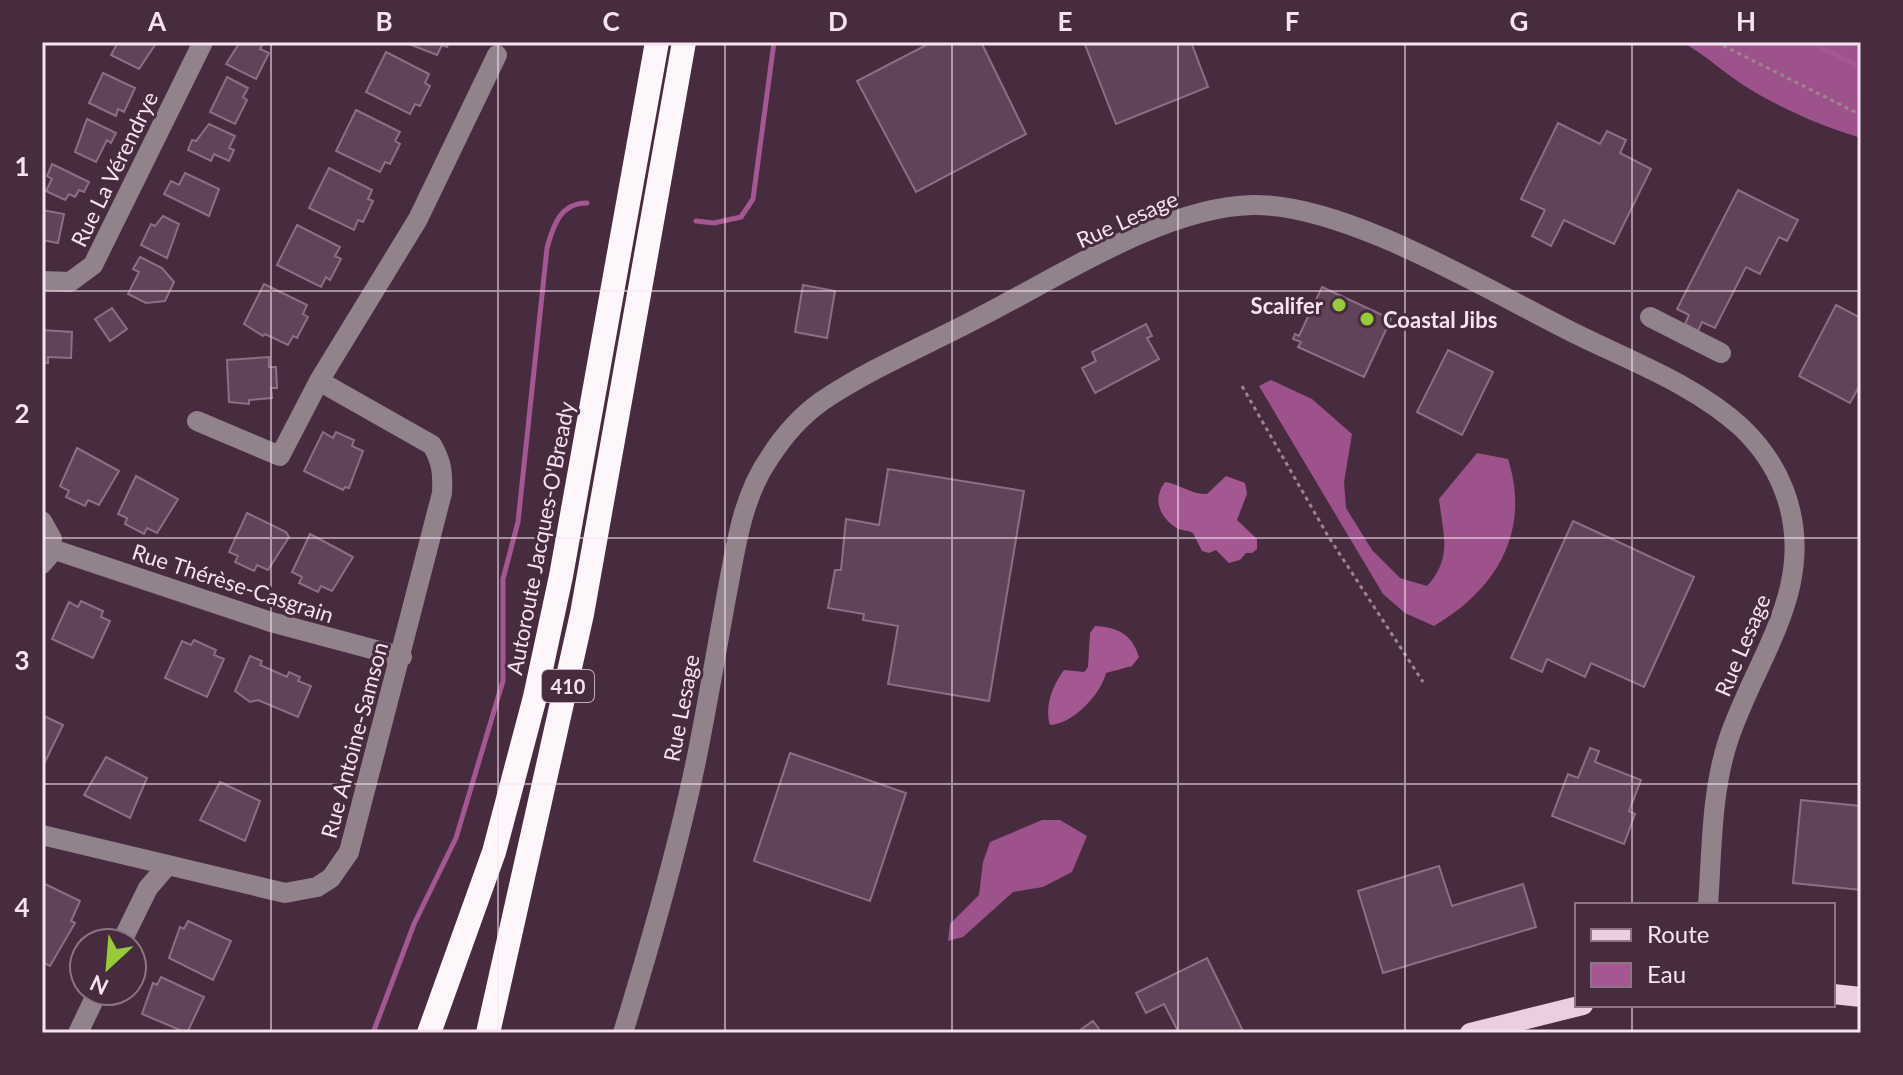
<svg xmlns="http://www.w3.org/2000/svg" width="1903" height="1075" font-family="Lato,sans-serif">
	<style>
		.forest { fill: #9e528b }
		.water { fill: #a45790 }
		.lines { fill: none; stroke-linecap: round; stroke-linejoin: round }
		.stream { stroke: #a45790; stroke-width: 5 }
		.building { fill: #604358; stroke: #8d6e84; stroke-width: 2 }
		.path { stroke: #9b8594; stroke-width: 3; stroke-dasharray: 4 4; stroke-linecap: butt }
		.minor { stroke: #91828c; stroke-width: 20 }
		.major { stroke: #eccee2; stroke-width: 20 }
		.highway { stroke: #fdf6fb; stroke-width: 24 }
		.grid { fill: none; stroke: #f5e3ef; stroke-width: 2; stroke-opacity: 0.55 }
		.poi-dot { fill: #97cc38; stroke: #472c3f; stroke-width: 3 }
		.labels { text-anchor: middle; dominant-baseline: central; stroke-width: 6; stroke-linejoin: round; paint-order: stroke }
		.shield { fill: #472c3f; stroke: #c1acba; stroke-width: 2 }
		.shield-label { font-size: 20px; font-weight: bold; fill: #f5e3ef }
		.street-label { font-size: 22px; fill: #f5e3ef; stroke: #472c3f }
		.poi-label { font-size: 22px; font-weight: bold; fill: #f5e3ef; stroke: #472c3f; text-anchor: end }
		.neatline { fill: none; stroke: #f5e3ef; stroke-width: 3 }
		.grid-label { font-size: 26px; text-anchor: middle; font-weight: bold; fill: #f5e3ef }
	</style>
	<rect width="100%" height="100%" fill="#472c3f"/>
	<!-- forest -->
	<path class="forest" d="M1682 42H1861V138C1823 127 1782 109 1748 88 1725 74 1706 55 1682 42Z
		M1271 380 1312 399 1352 434 1344 482 1346 508 1372 550 1400 578 1427 586C1453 558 1443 534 1439 499L1477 453 1508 459C1531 531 1497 589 1434 626L1405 613 1383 594 1259 386Z
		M1042 820H1060L1087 836 1072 872 1043 887 1013 892 963 937 948 941 950 924 979 895 983 862 990 842Z"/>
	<!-- water -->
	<path class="water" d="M1226 476 1245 483 1247 494 1237 520 1257 539V549L1252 553H1246L1240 560 1229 563 1216 550 1209 553 1202 551 1193 533C1187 530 1181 531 1175 527 1158 515 1153 498 1165 482 1180 484 1192 495 1207 494Z
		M1095 626C1117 627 1132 634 1139 657L1132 666 1106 673C1101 694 1073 724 1050 725 1044 706 1053 685 1064 670L1084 672 1088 667 1090 633Z"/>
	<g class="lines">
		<!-- stream -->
		<path class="stream" d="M1811 42 1861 68
			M696 221 714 223 741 217 753 199 774 42
			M373 1033 414 924 456 838 503 681V579L518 522 547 248C553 226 560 203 587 203"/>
	</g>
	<!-- building -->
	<path class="building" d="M118 42H149L155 45 139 69 111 55Z
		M240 42H264L260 49 269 53 256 79 226 64Z
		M404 42H449L447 47 442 45 437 55Z
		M932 42H981L1026 134 916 192 857 81Z
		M1084 42H1191L1208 87 1116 124Z
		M386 52 429 74 425 83 430 86 420 106 415 104 410 114 366 92Z
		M103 73 135 88 124 112 118 109 116 116 89 103Z
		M227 77 248 88 243 97 247 100 235 124 210 112Z
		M356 110 400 132 395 141 400 144 390 164 385 162 380 172 336 151Z
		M87 119 116 133 111 143 107 140 96 162 75 152Z
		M1558 123 1600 144 1607 131 1626 140 1620 153 1651 169 1614 244 1564 220 1551 246 1532 236 1545 210 1521 199Z
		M209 124 235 136 229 148 234 150 229 161 214 154 211 161 188 150 192 140 196 141Z
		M52 164 89 182 84 192 79 190 75 197 69 194 65 200 46 191 52 179 47 176Z
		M329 168 372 190 368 199 373 201 363 222 358 220 354 230 309 208Z
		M185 173 219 189 209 216 164 194 171 181 179 185Z
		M1738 190 1798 220 1787 241 1779 237 1760 274 1746 267 1715 328 1702 322 1698 331 1685 324 1689 315 1677 309Z
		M42 210 64 214 58 243 42 240Z
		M163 216 179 224 167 258 141 245 151 224 155 226Z
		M297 225 340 247 335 256 341 259 330 280 326 277 321 287 277 265Z
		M140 257 162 268 174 282 165 301 146 303 128 294 139 272 133 269Z
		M264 284 307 305 303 314 308 317 297 338 293 336 288 345 265 334 263 336 244 324Z
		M803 285 835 291 827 338 795 332Z
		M1322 287 1391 319 1364 377 1298 347 1301 342 1293 339 1295 334 1299 336Z
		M1836 305 1861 318V383L1850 403 1799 376Z
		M112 308 127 329 110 341 95 319Z
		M1146 324 1152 336 1147 338 1159 359 1095 393 1082 368 1096 361 1092 352Z
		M42 330 72 332 71 358 48 357V363L42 362Z
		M1448 350 1493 372 1462 435 1417 412Z
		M269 357V367H276L277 388H271L272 398 249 400V404L229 402 227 360Z
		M323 432 333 438 336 432 354 440 352 446 363 451 349 488 345 487 343 490 304 471Z
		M77 448 119 471 99 505 88 500 85 506 66 497 69 491 60 486Z
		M888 469 1024 491 989 701 888 684 898 626 863 620 864 614 828 608 835 570H841L846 519 879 525Z
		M136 476 178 499 157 533 147 528 144 534 125 524 127 518 118 514Z
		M247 513 286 532 289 537 268 570 257 565 254 571 235 562 238 556 229 552Z
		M1573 521 1694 577 1644 687 1591 663 1585 677 1547 659 1542 672 1511 658Z
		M310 534 353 557 332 591 321 586 318 592 299 583 302 577 292 572Z
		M81 601 103 611 101 617 110 621 93 658 52 639 69 602 78 607Z
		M194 640 216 650 214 655 224 659 207 697 165 678 182 641 191 645Z
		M250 656 262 661 260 665 287 677 289 672 300 677 298 681 311 686 298 717 258 700 250 702 235 691Z
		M42 715 63 725 45 762 42 761Z
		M1590 748 1599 751 1595 762 1641 780 1629 811 1635 814 1624 844 1552 816 1568 774 1578 778Z
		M790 753 906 793 870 901 754 861Z
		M106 757 147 778 130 818 84 795Z
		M220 782 260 801 245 841 200 820Z
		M1801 800 1861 806V890L1793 883Z
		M1439 866 1452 906 1523 884 1536 927 1383 973 1358 891Z
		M43 883 80 901 71 921 75 923 50 966 42 962Z
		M188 921 231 941 213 980 169 958 180 927 184 929Z
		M1207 958 1243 1031 1179 1033 1164 1004 1146 1013 1136 993Z
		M161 977 204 997 187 1033 142 1014 153 983 157 985Z
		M1093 1021 1102 1033H1076Z"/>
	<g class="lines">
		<!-- path -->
		<path class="path" d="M1716 42 1861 115
			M1242 386 1328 536 1423 682"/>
		<!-- minor -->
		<path class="minor" d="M42 281 70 282 93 265 203 42
			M1650 317 1721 353
			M197 421 280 456 319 381 418 219 497 55
			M42 521 52 539 48 557 42 564
			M52 549 271 622 402 657
			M42 835 285 893 317 887 331 878 349 852 442 493C443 474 442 462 432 445L319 381
			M121 943 148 888 167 866
			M78 1033 98 991
			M623 1033C651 942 678 849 697 756 708 701 717 647 727 593 736 546 742 497 770 457 784 435 801 416 822 401 871 368 927 345 978 318 1057 278 1163 207 1252 205 1344 203 1484 288 1568 330 1625 359 1693 383 1741 427 1759 444 1775 467 1784 490 1820 585 1756 656 1728 741 1711 793 1712 851 1708 905"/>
		<!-- major -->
		<path class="major" d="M1833 994 1861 997
			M1470 1033 1583 1005"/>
		<!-- highway -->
		<path class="highway" d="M429 1033 494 852 535 697 561 576 657 42
			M488 1033 582 614 684 42"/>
	</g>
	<!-- grid -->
	<path class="grid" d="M271 42V1033M498 42V1033M725 42V1033M952 42V1033M1178 42V1033M1405 42V1033M1632 42V905M42 291H1861M42 538H1861M42 784H1861M1632 1005V1033"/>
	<!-- markers -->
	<g class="poi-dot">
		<circle cx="1339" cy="305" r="8"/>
		<circle cx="1367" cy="319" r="8"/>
	</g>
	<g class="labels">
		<!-- shield labels -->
		<rect class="shield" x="542" y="670" width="52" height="32" rx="6"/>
		<g class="shield-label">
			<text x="568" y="686">410</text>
		</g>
		<!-- street labels -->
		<g class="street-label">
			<text transform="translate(114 169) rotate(-64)">Rue La Vérendrye</text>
			<text transform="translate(1127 219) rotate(-24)">Rue Lesage</text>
			<text transform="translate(540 538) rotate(-79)">Autoroute Jacques-O'Bready</text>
			<text transform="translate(233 583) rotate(18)">Rue Thérèse-Casgrain</text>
			<text transform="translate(1742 645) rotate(-67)">Rue Lesage</text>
			<text transform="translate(681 708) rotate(-79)">Rue Lesage</text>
			<text transform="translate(354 740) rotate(-75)">Rue Antoine-Samson</text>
		</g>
		<!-- poi labels -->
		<g class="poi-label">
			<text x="1323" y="305">Scalifer</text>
			<text x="1383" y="319" text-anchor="start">Coastal Jibs</text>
		</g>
	</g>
	<!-- border -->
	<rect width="1903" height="1075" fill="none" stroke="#472c3f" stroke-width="88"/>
	<!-- legend -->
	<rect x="1575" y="903" width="260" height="104" fill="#472c3f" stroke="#8d7585" stroke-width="2"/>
	<rect x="1591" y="929" width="40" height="12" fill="#eccee2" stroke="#8d7585" stroke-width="2"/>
	<text x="1647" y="943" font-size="24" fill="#f5e3ef">Route</text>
	<rect x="1591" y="963" width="40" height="24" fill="#a45790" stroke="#8d7585" stroke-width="2"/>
	<text x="1647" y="983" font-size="24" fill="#f5e3ef">Eau</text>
	<!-- north arrow -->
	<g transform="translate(108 967) rotate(206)"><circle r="38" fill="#472c3f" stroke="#8d7585" stroke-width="2"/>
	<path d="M0-6L14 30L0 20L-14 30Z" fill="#97cc38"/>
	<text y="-12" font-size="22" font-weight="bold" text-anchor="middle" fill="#f5e3ef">N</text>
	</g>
	<rect x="44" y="44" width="1815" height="987" class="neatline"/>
	<g class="grid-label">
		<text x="157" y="31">A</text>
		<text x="384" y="31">B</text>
		<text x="611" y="31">C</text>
		<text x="838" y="31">D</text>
		<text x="1065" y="31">E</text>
		<text x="1292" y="31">F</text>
		<text x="1519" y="31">G</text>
		<text x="1746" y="31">H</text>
		<text x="22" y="176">1</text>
		<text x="22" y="423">2</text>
		<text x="22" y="670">3</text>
		<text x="22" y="917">4</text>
	</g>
</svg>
